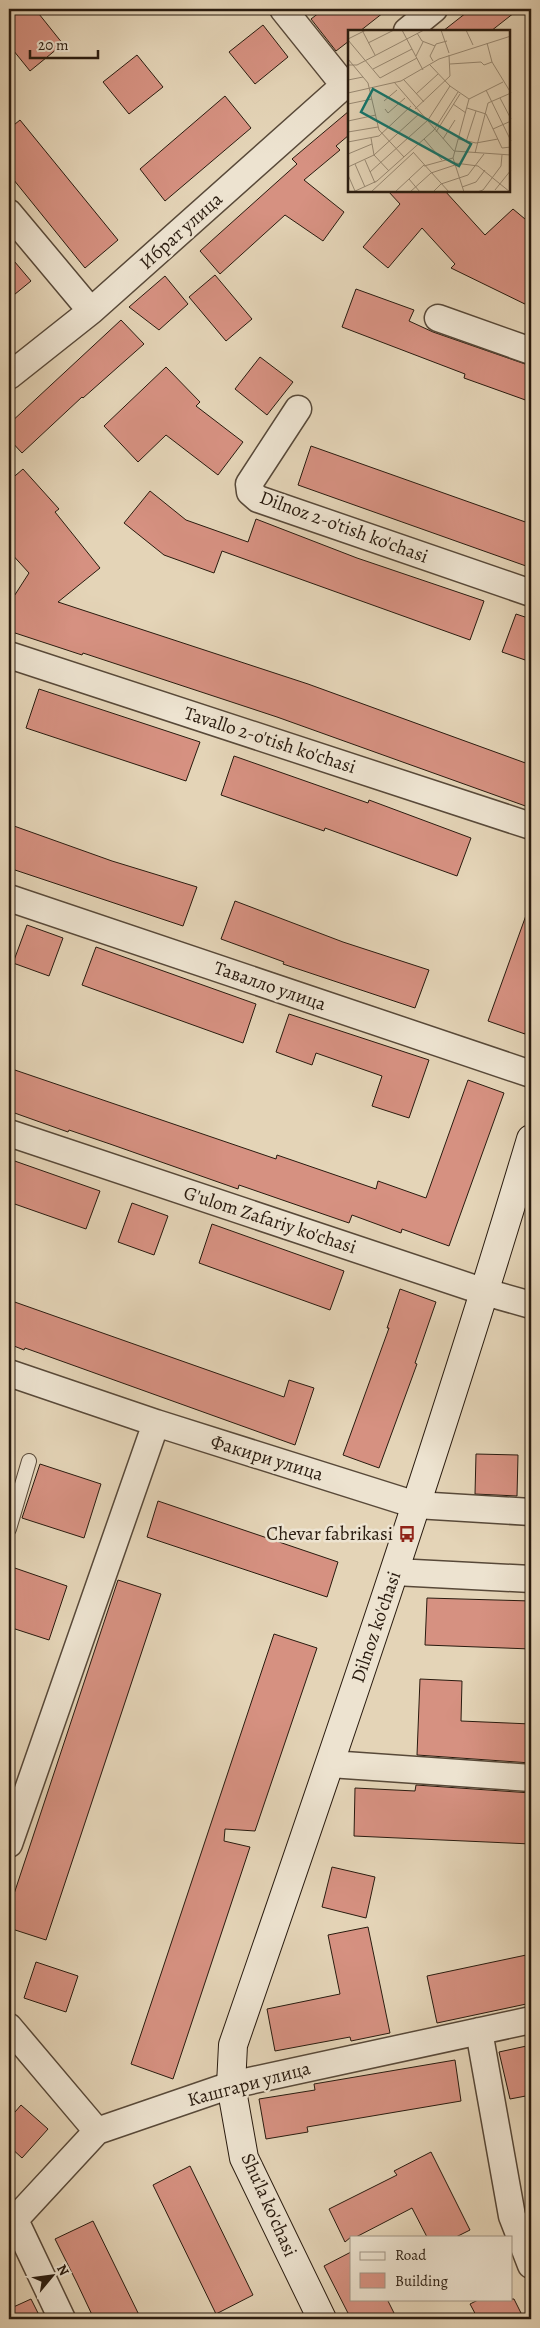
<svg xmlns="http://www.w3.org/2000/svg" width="540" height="2328" font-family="Alegreya,serif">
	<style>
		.building { fill: #d69181; stroke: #291b0f }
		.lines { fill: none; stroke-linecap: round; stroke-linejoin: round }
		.lane-casing { stroke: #584939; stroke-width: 16 }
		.street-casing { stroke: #584939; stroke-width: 29 }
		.secondary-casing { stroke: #291b0f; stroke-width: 30 }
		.lane { stroke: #ede3d0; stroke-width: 14 }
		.street { stroke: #ede3d0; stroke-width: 26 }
		.secondary { stroke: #ede3d0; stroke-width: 28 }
		.labels { text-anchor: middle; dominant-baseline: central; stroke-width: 5; stroke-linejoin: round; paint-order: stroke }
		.street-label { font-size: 19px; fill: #291b0f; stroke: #ede3d0 }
		.poi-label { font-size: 19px; fill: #291b0f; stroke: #ede3d0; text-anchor: end }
		.inset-road { fill: none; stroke: #998a74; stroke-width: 1 }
		.view { fill: #0f766e; fill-opacity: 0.15; stroke: #0f766e; stroke-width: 2.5 }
		.inset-edge { fill: none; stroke: #291b0f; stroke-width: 2.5 }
	</style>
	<rect width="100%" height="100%" fill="#e4d4b7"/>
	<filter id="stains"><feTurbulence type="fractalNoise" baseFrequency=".004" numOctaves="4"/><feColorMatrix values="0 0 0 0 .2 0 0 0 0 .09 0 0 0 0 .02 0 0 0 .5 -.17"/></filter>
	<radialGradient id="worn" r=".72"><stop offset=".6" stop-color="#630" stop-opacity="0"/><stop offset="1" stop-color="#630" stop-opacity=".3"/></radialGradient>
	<!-- building -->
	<path class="building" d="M9 9H35L63 44 30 71 9 45Z
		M324 9H388L360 31H349V41L336 51 311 19Z
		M471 9H519L491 31H443Z
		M263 25 288 57 255 84 229 52Z
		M137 55 163 87 129 114 103 82Z
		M225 96 251 128 165 201 140 169Z
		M349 111V135L336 146 340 150 304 180 344 212 323 241 285 215 220 274 200 251 297 164 292 159Z
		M20 120 118 240 85 268 9 174V129Z
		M388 191H445L485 235 513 209 531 224V307L451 268 455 264 422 228 388 268 363 247 400 204Z
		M9 255 31 281 9 299Z
		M215 275 252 319 226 341 189 297Z
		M165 276 188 304 159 330 129 307Z
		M356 289 414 310 409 321 433 332 531 366V402L464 378 465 374 342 327Z
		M121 320 144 344 83 398 82 397 22 453 9 439V424Z
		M260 357 293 382 267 415 235 389Z
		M166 367 200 402 196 406 243 442 218 475 166 435 138 462 104 426Z
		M311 446 531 524V553L526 566 298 485Z
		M23 469 59 509 55 512 100 568 58 602 308 684 531 765V808L277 717 83 653 82 655 9 631V604L29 573 9 551V481Z
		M150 491 186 520 248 542 256 519 357 558 484 601 470 640 222 551 214 573 164 555 124 523Z
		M516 614 531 619V662L502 652Z
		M39 689 200 742 186 781 26 728Z
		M234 756 368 803 369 800 471 838 457 876 325 828 324 831 221 795Z
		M14 826 112 861 197 887 183 926 9 868V840Z
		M235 901 343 942 429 970 415 1008 283 964 284 962 221 939Z
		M529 907 531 908V1015L525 1034 488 1021Z
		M27 925 63 938 49 976 13 963Z
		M96 947 256 1004 243 1043 82 985Z
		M289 1014 429 1060 409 1118 372 1106 382 1076 316 1053 312 1065 276 1052Z
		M9 1068 276 1159 277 1155 376 1189 378 1181 426 1198 468 1080 504 1093 449 1246 402 1229 401 1233 352 1215 349 1223 239 1185 238 1189 110 1144 69 1130 68 1132 9 1111Z
		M9 1159 100 1191 86 1229 9 1202Z
		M132 1203 168 1216 154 1255 118 1242Z
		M212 1224 344 1271 330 1310 199 1263Z
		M400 1289 436 1302 415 1363 417 1364 379 1468 343 1455 389 1328H387Z
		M9 1300 284 1397 289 1380 314 1388 295 1445 25 1348 24 1350 9 1344Z
		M476 1454 518 1455 517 1496 475 1494Z
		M40 1464 101 1484 84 1538 22 1518Z
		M158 1501 338 1562 327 1597 147 1537Z
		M9 1566 67 1586 49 1640 9 1627Z
		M118 1580 161 1594 46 1940 9 1928V1909Z
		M427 1598 531 1601V1649L425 1645Z
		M274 1634 317 1648 255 1831 225 1829 224 1841 250 1847 173 2079 131 2064Z
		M420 1679 462 1681 461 1721 531 1724V1763L417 1755Z
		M416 1785 531 1793V1844L354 1836 355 1788 415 1791Z
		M332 1867 375 1877 366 1918 322 1907Z
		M368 1927 390 2033 351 2041 350 2037 275 2051 267 2009 340 1994 328 1935Z
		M531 1954V2003L437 2023 427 1976Z
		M36 1962 78 1976 66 2012 24 1998Z
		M531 2045V2095L510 2099 499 2052Z
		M455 2060 461 2101 307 2127 308 2132 266 2139 259 2099 315 2090 314 2084Z
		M21 2105 48 2129 22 2158 9 2146V2119Z
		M431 2152 470 2230 456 2237H427L412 2208 356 2237H351L345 2242 329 2209 397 2175 394 2171Z
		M190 2166 253 2295 216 2314 153 2185Z
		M93 2221 141 2319H94L77 2283 55 2239Z
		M351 2252V2299H387L397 2319H351L324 2266Z
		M31 2299 41 2319H9V2309Z
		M480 2299H514L524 2319H478L470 2304Z"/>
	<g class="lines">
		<!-- lane casing -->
		<g class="lane-casing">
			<path id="lane" d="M9 1529 29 1461"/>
		</g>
		<!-- street casing -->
		<g class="street-casing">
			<path id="street" d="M283 9 344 85
				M407 31 434 9
				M9 213 91 311
				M438 318 531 351
				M9 376 91 311 349 81
				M298 409 249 484 250 492 258 499 531 593
				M9 655 531 826
				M9 898 531 1074
				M9 1133 485 1292 531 1305
				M9 1373 156 1423 416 1505 531 1512
				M395 1572 531 1579
				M330 1764 531 1778
				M9 1844 156 1423
				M9 2027 97 2131
				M479 2031 512 2216 531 2265
				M15 2220 62 2319
				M9 2226 97 2131 231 2085 531 2020"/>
		</g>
		<!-- secondary casing -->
		<g class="secondary-casing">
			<path id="secondary" d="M322 2319 244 2158 231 2085 233 2045C337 1744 440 1443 531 1139"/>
		</g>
		<!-- lane -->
		<use href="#lane" class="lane"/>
		<!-- street -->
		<use href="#street" class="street"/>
		<!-- secondary -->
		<use href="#secondary" class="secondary"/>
	</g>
	<!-- icons -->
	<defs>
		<g id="bus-bare" transform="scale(1.35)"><path d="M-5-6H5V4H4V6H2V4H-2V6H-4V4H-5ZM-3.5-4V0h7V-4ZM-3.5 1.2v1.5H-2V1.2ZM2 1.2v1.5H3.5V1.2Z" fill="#8f2418" stroke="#ede3d0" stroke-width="2.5" paint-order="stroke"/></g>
	</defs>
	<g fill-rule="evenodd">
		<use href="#bus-bare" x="407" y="1534"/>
	</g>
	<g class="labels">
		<!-- street labels -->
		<g class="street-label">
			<text transform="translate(181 231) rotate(-42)">Ибрат улица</text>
			<text transform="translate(344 527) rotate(20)">Dilnoz 2-o'tish ko'chasi</text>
			<text transform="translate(270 740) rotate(18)">Tavallo 2-o'tish ko'chasi</text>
			<text transform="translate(270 986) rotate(19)">Тавалло улица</text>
			<text transform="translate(270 1220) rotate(18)">G'ulom Zafariy ko'chasi</text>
			<text transform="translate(267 1458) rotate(17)">Факири улица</text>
			<text transform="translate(376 1627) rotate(-71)">Dilnoz ko'chasi</text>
			<text transform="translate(249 2084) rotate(-15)">Кашгари улица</text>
			<text transform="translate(269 2205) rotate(66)">Shu'la ko'chasi</text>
		</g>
		<!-- poi labels -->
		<g class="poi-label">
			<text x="393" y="1534">Chevar fabrikasi</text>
		</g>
	</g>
	<!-- overview -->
	<g transform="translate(348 30)">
		<rect width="162" height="162" fill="#e4d4b7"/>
		<path class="inset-road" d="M14 0 27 25M54 0 75 40M93 0 101 23M118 0 125 15M69 3 74 11 87 16M0 9 18 0M0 10 32 48 69 28M20 13 46 0M139 13 144 32 163 63M68 26 75 12M0 29 20 53 31 100 56 127M85 31 82 26 88 14 99 11M102 34 133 32 136 35 144 32M0 35H9L76 0M82 35 102 56 121 69M25 39 64 19M0 50 15 47M56 50 76 72M46 52 106 121 163 125M138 60 163 111M0 63 53 51 91 29 163 6M68 64 90 44M152 68 163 89M121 69 155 52M36 71 49 60M0 74 24 69M105 74 118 83M119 78 138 84 154 118 163 117M37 79 40 83 57 68M67 79 102 46 101 25M0 91 28 85M145 99 163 91M0 102 30 97M88 102 112 64M23 108 26 125 41 141M76 109 94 130M95 109 107 90M110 109 128 113 150 109M0 112 31 106 63 76M118 112 128 81M65 122 101 162M127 123 140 73 163 63M0 124 24 114M17 130 27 153M107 133 130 136 162 162M7 134 17 157M76 136 105 128M0 137 26 125 71 84M22 142 80 90 102 56M0 145 7 161M61 149 72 162M114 157 128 152 137 140M147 160 163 140M5 162 29 151 86 100 110 62M23 162 65 123M47 162 76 135M62 162 83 143 107 135M85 162 93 154 120 145 136 124M116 162 105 128 121 69M129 162 135 160 153 136 154 125"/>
		<path class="view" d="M25 59 123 114 111 136 13 82Z"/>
		<rect width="162" height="162" class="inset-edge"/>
	</g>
	<!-- margin -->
	<rect width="540" height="2328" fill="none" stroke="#e4d4b7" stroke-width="30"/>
	<rect x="10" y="10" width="520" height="2308" fill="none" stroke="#291b0f" stroke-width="2.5"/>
	<rect x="15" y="15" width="510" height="2298" fill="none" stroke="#291b0f"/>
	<!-- legend -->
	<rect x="350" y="2236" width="162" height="65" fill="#ede3d0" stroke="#9f9383"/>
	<rect x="360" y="2252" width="25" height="8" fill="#ede3d0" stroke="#9f9383"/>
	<text x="395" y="2260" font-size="15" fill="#291b0f">Road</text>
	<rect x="360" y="2273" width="25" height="15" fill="#d69181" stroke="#9f9383"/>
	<text x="395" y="2286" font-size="15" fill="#291b0f">Building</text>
	<!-- north arrow -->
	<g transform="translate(52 2276) rotate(61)" stroke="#ede3d0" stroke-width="4" paint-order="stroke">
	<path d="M0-4L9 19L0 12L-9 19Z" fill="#291b0f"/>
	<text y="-8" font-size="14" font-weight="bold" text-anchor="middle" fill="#291b0f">N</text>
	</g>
	<!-- scale -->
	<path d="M30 50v8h68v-8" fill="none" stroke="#291b0f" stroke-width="2.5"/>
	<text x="38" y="50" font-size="15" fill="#291b0f" stroke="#ede3d0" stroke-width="4" paint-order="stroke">20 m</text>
	<rect width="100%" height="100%" filter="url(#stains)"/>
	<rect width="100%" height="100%" fill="url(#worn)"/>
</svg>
